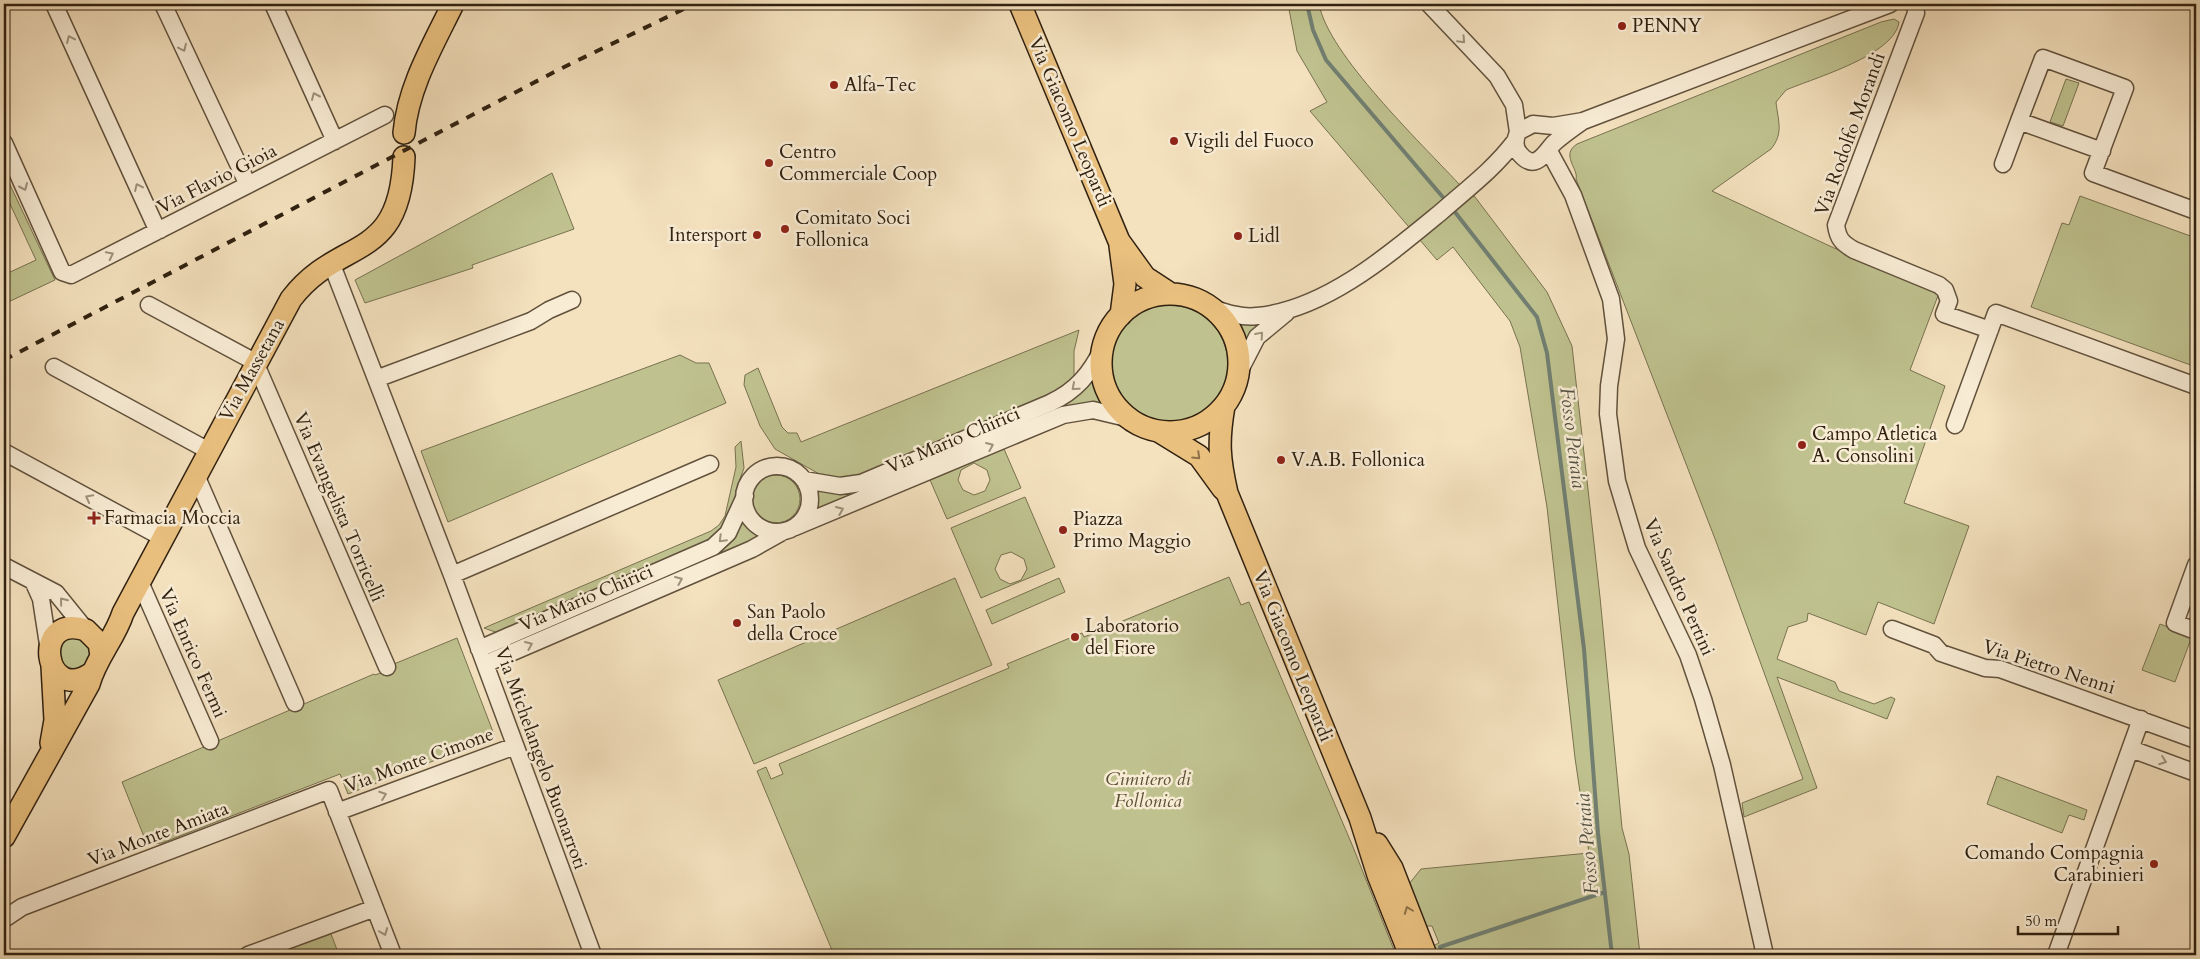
<svg xmlns="http://www.w3.org/2000/svg" width="2200" height="959" font-family="Cardo,serif">
	<style>
		.green { fill: #bfc28f; stroke: #787250; fill-rule: evenodd }
		.lines { fill: none; stroke-linecap: round; stroke-linejoin: round }
		.stream { stroke: #717f72; stroke-width: 4 }
		.minor-casing { stroke: #61513c; stroke-width: 19 }
		.major-casing { stroke: #302110; stroke-width: 24 }
		.minor { stroke: #f8ecd5; stroke-width: 16 }
		.major { stroke: #eac07f; stroke-width: 21 }
		.rail { stroke: #302110; stroke-width: 4; stroke-dasharray: 9 9; stroke-linecap: butt }
		.oneway { stroke: #9e917c }
		.oneway2 { stroke: #8d7048 }
		.poi-dot { fill: #8f2418; stroke: #f8ecd5; stroke-width: 2 }
		.labels { text-anchor: middle; dominant-baseline: central; stroke-width: 5; stroke-linejoin: round; paint-order: stroke }
		.poi-label { font-size: 19px; fill: #302110; stroke: #f8ecd5; text-anchor: start }
		.street-label { font-size: 19px; fill: #302110; stroke: #f8ecd5 }
		.park-label { font-size: 19px; font-style: italic; fill: #5b5136; stroke: #f8ecd5 }
		.water-label { font-size: 20px; font-style: italic; fill: #505041; stroke: #f8ecd5 }
	</style>
	<rect width="100%" height="100%" fill="#f4e1be"/>
	<filter id="stains"><feTurbulence type="fractalNoise" baseFrequency=".004" numOctaves="4"/><feColorMatrix values="0 0 0 0 .2 0 0 0 0 .09 0 0 0 0 .02 0 0 0 .5 -.17"/></filter>
	<radialGradient id="worn" r=".72"><stop offset=".6" stop-color="#630" stop-opacity="0"/><stop offset="1" stop-color="#630" stop-opacity=".3"/></radialGradient>
	<!-- green -->
	<path class="green" d="M1288 4H1319C1328 54 1421 143 1458 183L1475 197 1547 292 1572 346 1600 597 1622 828 1629 854 1640 955H1439L1433 946 1439 943 1432 926H1426L1409 884 1421 869 1589 853 1575 758 1547 507 1520 347 1510 321 1453 247 1437 260 1310 111 1327 102 1297 51Z
		M1894 19 1899 22C1895 55 1814 78 1786 90L1776 102C1778 121 1784 133 1771 149L1712 191 1834 248 1939 293 1910 370 1945 386 1904 503 1969 526 1934 624 1878 602 1866 635 1808 613 1807 621 1788 627 1777 659 1835 682 1839 691 1874 704 1891 697 1895 699 1887 719 1777 677 1817 788 1744 817 1742 803 1803 779 1717 544 1576 179C1579 169 1560 155 1577 144L1881 22Z
		M2066 79 2079 83 2063 126 2050 122Z
		M4 172 55 280 4 304V269L6 274 36 260 4 191Z
		M552 173 574 229 472 265 473 268 365 303 355 280Z
		M2080 196 2196 238V367L2031 307 2062 223 2069 225Z
		M1110 364a59 59 0 1 1 118 0a59 59 0 1 1-118 0Z
		M1270 317 1243 350 1230 320Z
		M1079 330 1074 351V380L1065 388 860 477 843 479 821 475 775 449 760 426 744 385 745 375 758 368 782 427 788 433H797L801 442Z
		M680 355 696 363H709L726 403 448 522 421 451Z
		M1096 374 1108 405 816 515 818 504 817 487 839 491Z
		M741 441 744 468 736 490 733 512 713 540 498 633 484 628 711 531 719 525 725 516 736 467 735 447Z
		M1004 449 1021 488 947 519 930 480ZM974 463 987 470 990 480 985 491 974 495 963 490 958 480 961 470Z
		M752 499a24 24 0 1 1 48 0a24 24 0 1 1-48 0Z
		M1025 497 1055 567 981 598 951 528ZM1011 552 1024 559 1027 569 1021 580 1010 584 1000 579 995 569 1001 555Z
		M742 520 753 532 764 537 511 645 709 555Z
		M1229 577 1241 605 1249 602 1353 847 1396 955H834L757 771 766 767 771 779 783 774 779 764 1009 668 1007 664 1082 633 1084 637Z
		M955 578 992 665 754 764 718 680Z
		M1059 578 1065 592 992 624 986 610Z
		M2160 624 2192 636 2175 682 2142 670Z
		M58 653a16 16 0 1 1 32 0a16 16 0 1 1-32 0Z
		M457 638 495 737 348 794 340 774 162 843 147 844 122 782 374 674 375 675 394 668V664Z
		M1997 776 2087 810 2084 820 2069 815 2062 833 1987 804Z
		M331 934 339 955H275V954Z"/>
	<g class="lines">
		<!-- stream -->
		<path class="stream" d="M1307 4 1313 30 1326 60 1447 202
			M1451 207 1537 317 1547 353 1584 649 1598 833 1612 955
			M1440 947 1605 892"/>
		<!-- minor casing -->
		<g class="minor-casing">
			<path id="minor" d="M54 4 155 225 160 230
				M163 4 248 185
				M273 4 335 141
				M1429 4 1497 76 1514 105 1518 132
				M1915 4 1916 13 1836 225C1838 239 1842 243 1854 250L1939 285 1945 290 1949 301 1944 314 1990 330
				M1583 121C1573 128 1563 135 1554 143 1546 151 1536 173 1520 154 1514 148 1515 139 1518 132L1533 124 1553 126 1583 121 1890 4
				M4 143 62 272 71 275 385 115
				M1549 151 1573 195 1611 299 1616 339 1609 386 1608 414 1617 481 1637 548 1688 655 1703 699 1722 765 1765 955
				M2102 151 2019 121 2043 58 2125 88 2093 173 2196 211
				M2003 164 2019 121
				M332 265 452 575 593 955
				M149 305 255 362 387 667
				M1212 308C1227 313 1242 318 1257 316 1325 310 1390 254 1441 212 1467 189 1494 169 1515 141
				M54 367 209 451
				M1239 372 1257 337 1286 313
				M376 379 531 321 549 310 572 300
				M1955 425 1996 313 2196 386
				M4 452 163 538
				M744 499a33 33 0 1 1 66 0a33 33 0 1 1-66 0Z
				M196 475 295 703
				M804 480 840 486 861 483 1050 403C1076 391 1090 374 1103 348
				M795 527 1063 415 1093 410 1131 419
				M4 566 56 593 86 630
				M452 575 710 464
				M33 581 41 599 49 651
				M140 582 210 741
				M1892 629 1934 645 1941 653 1985 668 2000 669 2196 740
				M2196 631 2175 623 2196 565
				M479 649 713 547 728 533 745 496
				M485 664 752 549 784 531
				M2131 749 2196 773
				M337 812 515 746
				M4 919 22 907 329 790 393 955
				M248 955 375 908
				M2056 955 2141 719"/>
		</g>
		<!-- major casing -->
		<g class="major-casing">
			<path id="major" d="M1020 4 1119 241 1145 277 1171 294
				M404 133C408 87 433 45 453 4
				M1120 246 1125 284 1121 315
				M1101 363a69 69 0 1 1 138 0a69 69 0 1 1-138 0Z
				M1224 406C1218 441 1219 458 1227 493L1360 818 1378 875 1410 955
				M1160 432 1199 456 1223 489
				M92 673C44 706 30 612 86 630L99 643 101 656
				M51 743 55 720 52 666
				M4 837 89 684C96 658 115 638 123 613L291 299C340 235 400 265 404 157
				M1377 844 1392 868 1426 955"/>
		</g>
		<!-- minor -->
		<use href="#minor" class="minor"/>
		<!-- major -->
		<use href="#major" class="major"/>
		<!-- rail -->
		<path class="rail" d="M4 360 560 69 694 4"/>
	</g>
	<!-- one-way arrows -->
	<defs><path id="oneway-chevron" d="M-2-3.5L2.5 0L-2 3.5" fill="none" stroke-width="1.6" stroke-linecap="round" stroke-linejoin="round" transform="scale(1.25)"/></defs>
	<g class="oneway">
		<use href="#oneway-chevron" transform="translate(70 39) rotate(-115)"/>
		<use href="#oneway-chevron" transform="translate(1462 40) rotate(47)"/>
		<use href="#oneway-chevron" transform="translate(183 48) rotate(65)"/>
		<use href="#oneway-chevron" transform="translate(315 96) rotate(-114)"/>
		<use href="#oneway-chevron" transform="translate(24 187) rotate(66)"/>
		<use href="#oneway-chevron" transform="translate(138 187) rotate(-115)"/>
		<use href="#oneway-chevron" transform="translate(110 255) rotate(-27)"/>
		<use href="#oneway-chevron" transform="translate(1260 335) rotate(-49)"/>
		<use href="#oneway-chevron" transform="translate(1075 387) rotate(139)"/>
		<use href="#oneway-chevron" transform="translate(990 446) rotate(-23)"/>
		<use href="#oneway-chevron" transform="translate(89 498) rotate(-152)"/>
		<use href="#oneway-chevron" transform="translate(840 510) rotate(-23)"/>
		<use href="#oneway-chevron" transform="translate(722 539) rotate(135)"/>
		<use href="#oneway-chevron" transform="translate(679 580) rotate(-23)"/>
		<use href="#oneway-chevron" transform="translate(63 601) rotate(-129)"/>
		<use href="#oneway-chevron" transform="translate(529 645) rotate(-23)"/>
		<use href="#oneway-chevron" transform="translate(2163 761) rotate(20)"/>
		<use href="#oneway-chevron" transform="translate(383 795) rotate(-20)"/>
		<use href="#oneway-chevron" transform="translate(384 932) rotate(69)"/>
	</g>
	<g class="oneway2">
		<use href="#oneway-chevron" transform="translate(1197 456) rotate(44)"/>
		<use href="#oneway-chevron" transform="translate(1408 910) rotate(-111)"/>
	</g>
	<!-- markers -->
	<g class="poi-dot">
		<circle cx="1622" cy="26" r="5"/>
		<circle cx="834" cy="85" r="5"/>
		<circle cx="1174" cy="141" r="5"/>
		<circle cx="769" cy="163" r="5"/>
		<circle cx="785" cy="229" r="5"/>
		<circle cx="757" cy="235" r="5"/>
		<circle cx="1238" cy="236" r="5"/>
		<circle cx="1802" cy="445" r="5"/>
		<circle cx="1281" cy="460" r="5"/>
		<path d="M91.5 510.5h5v5h5v5h-5v5h-5v-5h-5v-5h5z"/>
		<circle cx="1063" cy="530" r="5"/>
		<circle cx="737" cy="623" r="5"/>
		<circle cx="1075" cy="637" r="5"/>
		<circle cx="2154" cy="864" r="5"/>
	</g>
	<g class="labels">
		<!-- poi labels -->
		<g class="poi-label">
			<text x="1632" y="26">PENNY</text>
			<text x="844" y="85">Alfa-Tec</text>
			<text x="1184" y="141">Vigili del Fuoco</text>
			<text x="779" y="152">Centro<tspan x="779" dy="22">Commerciale Coop</tspan></text>
			<text x="795" y="218">Comitato Soci<tspan x="795" dy="22">Follonica</tspan></text>
			<text x="747" y="235" text-anchor="end">Intersport</text>
			<text x="1248" y="236">Lidl</text>
			<text x="1812" y="434">Campo Atletica<tspan x="1812" dy="22">A. Consolini</tspan></text>
			<text x="1291" y="460">V.A.B. Follonica</text>
			<text x="104" y="518">Farmacia Moccia</text>
			<text x="1073" y="519">Piazza<tspan x="1073" dy="22">Primo Maggio</tspan></text>
			<text x="747" y="612">San Paolo<tspan x="747" dy="22">della Croce</tspan></text>
			<text x="1085" y="626">Laboratorio<tspan x="1085" dy="22">del Fiore</tspan></text>
			<text x="2144" y="853" text-anchor="end">Comando Compagnia<tspan x="2144" dy="22">Carabinieri</tspan></text>
		</g>
		<!-- street labels -->
		<g class="street-label">
			<text transform="translate(1070 122) rotate(67)">Via Giacomo Leopardi</text>
			<text transform="translate(1850 134) rotate(-70)">Via Rodolfo Morandi</text>
			<text transform="translate(217 179) rotate(-27)">Via Flavio Gioia</text>
			<text transform="translate(252 370) rotate(-61)">Via Massetana</text>
			<text transform="translate(953 440) rotate(-23)">Via Mario Chirici</text>
			<text transform="translate(339 507) rotate(67)">Via Evangelista Torricelli</text>
			<text transform="translate(1679 587) rotate(66)">Via Sandro Pertini</text>
			<text transform="translate(586 598) rotate(-23)">Via Mario Chirici</text>
			<text transform="translate(193 653) rotate(66)">Via Enrico Fermi</text>
			<text transform="translate(1293 656) rotate(68)">Via Giacomo Leopardi</text>
			<text transform="translate(2049 667) rotate(18)">Via Pietro Nenni</text>
			<text transform="translate(541 758) rotate(70)">Via Michelangelo Buonarroti</text>
			<text transform="translate(419 760) rotate(-20)">Via Monte Cimone</text>
			<text transform="translate(158 834) rotate(-21)">Via Monte Amiata</text>
		</g>
		<!-- park labels -->
		<g class="park-label">
			<text x="1148" y="779">Cimitero di<tspan x="1148" dy="22">Follonica</tspan></text>
		</g>
		<!-- water labels -->
		<g class="water-label">
			<text transform="translate(1573 438) rotate(83)">Fosso Petraia</text>
			<text transform="translate(1587 844) rotate(-95)">Fosso Petraia</text>
		</g>
	</g>
	<!-- margin -->
	<rect width="2200" height="959" fill="none" stroke="#f4e1be" stroke-width="20"/>
	<rect x="5" y="5" width="2190" height="949" fill="none" stroke="#302110" stroke-width="2.5"/>
	<rect x="10" y="10" width="2180" height="939" fill="none" stroke="#302110"/>
	<!-- scale -->
	<path d="M2018 926v8h100v-8" fill="none" stroke="#302110" stroke-width="2.5"/>
	<text x="2025" y="926" font-size="15" fill="#302110" stroke="#f8ecd5" stroke-width="4" paint-order="stroke">50 m</text>
	<rect width="100%" height="100%" filter="url(#stains)"/>
	<rect width="100%" height="100%" fill="url(#worn)"/>
</svg>
